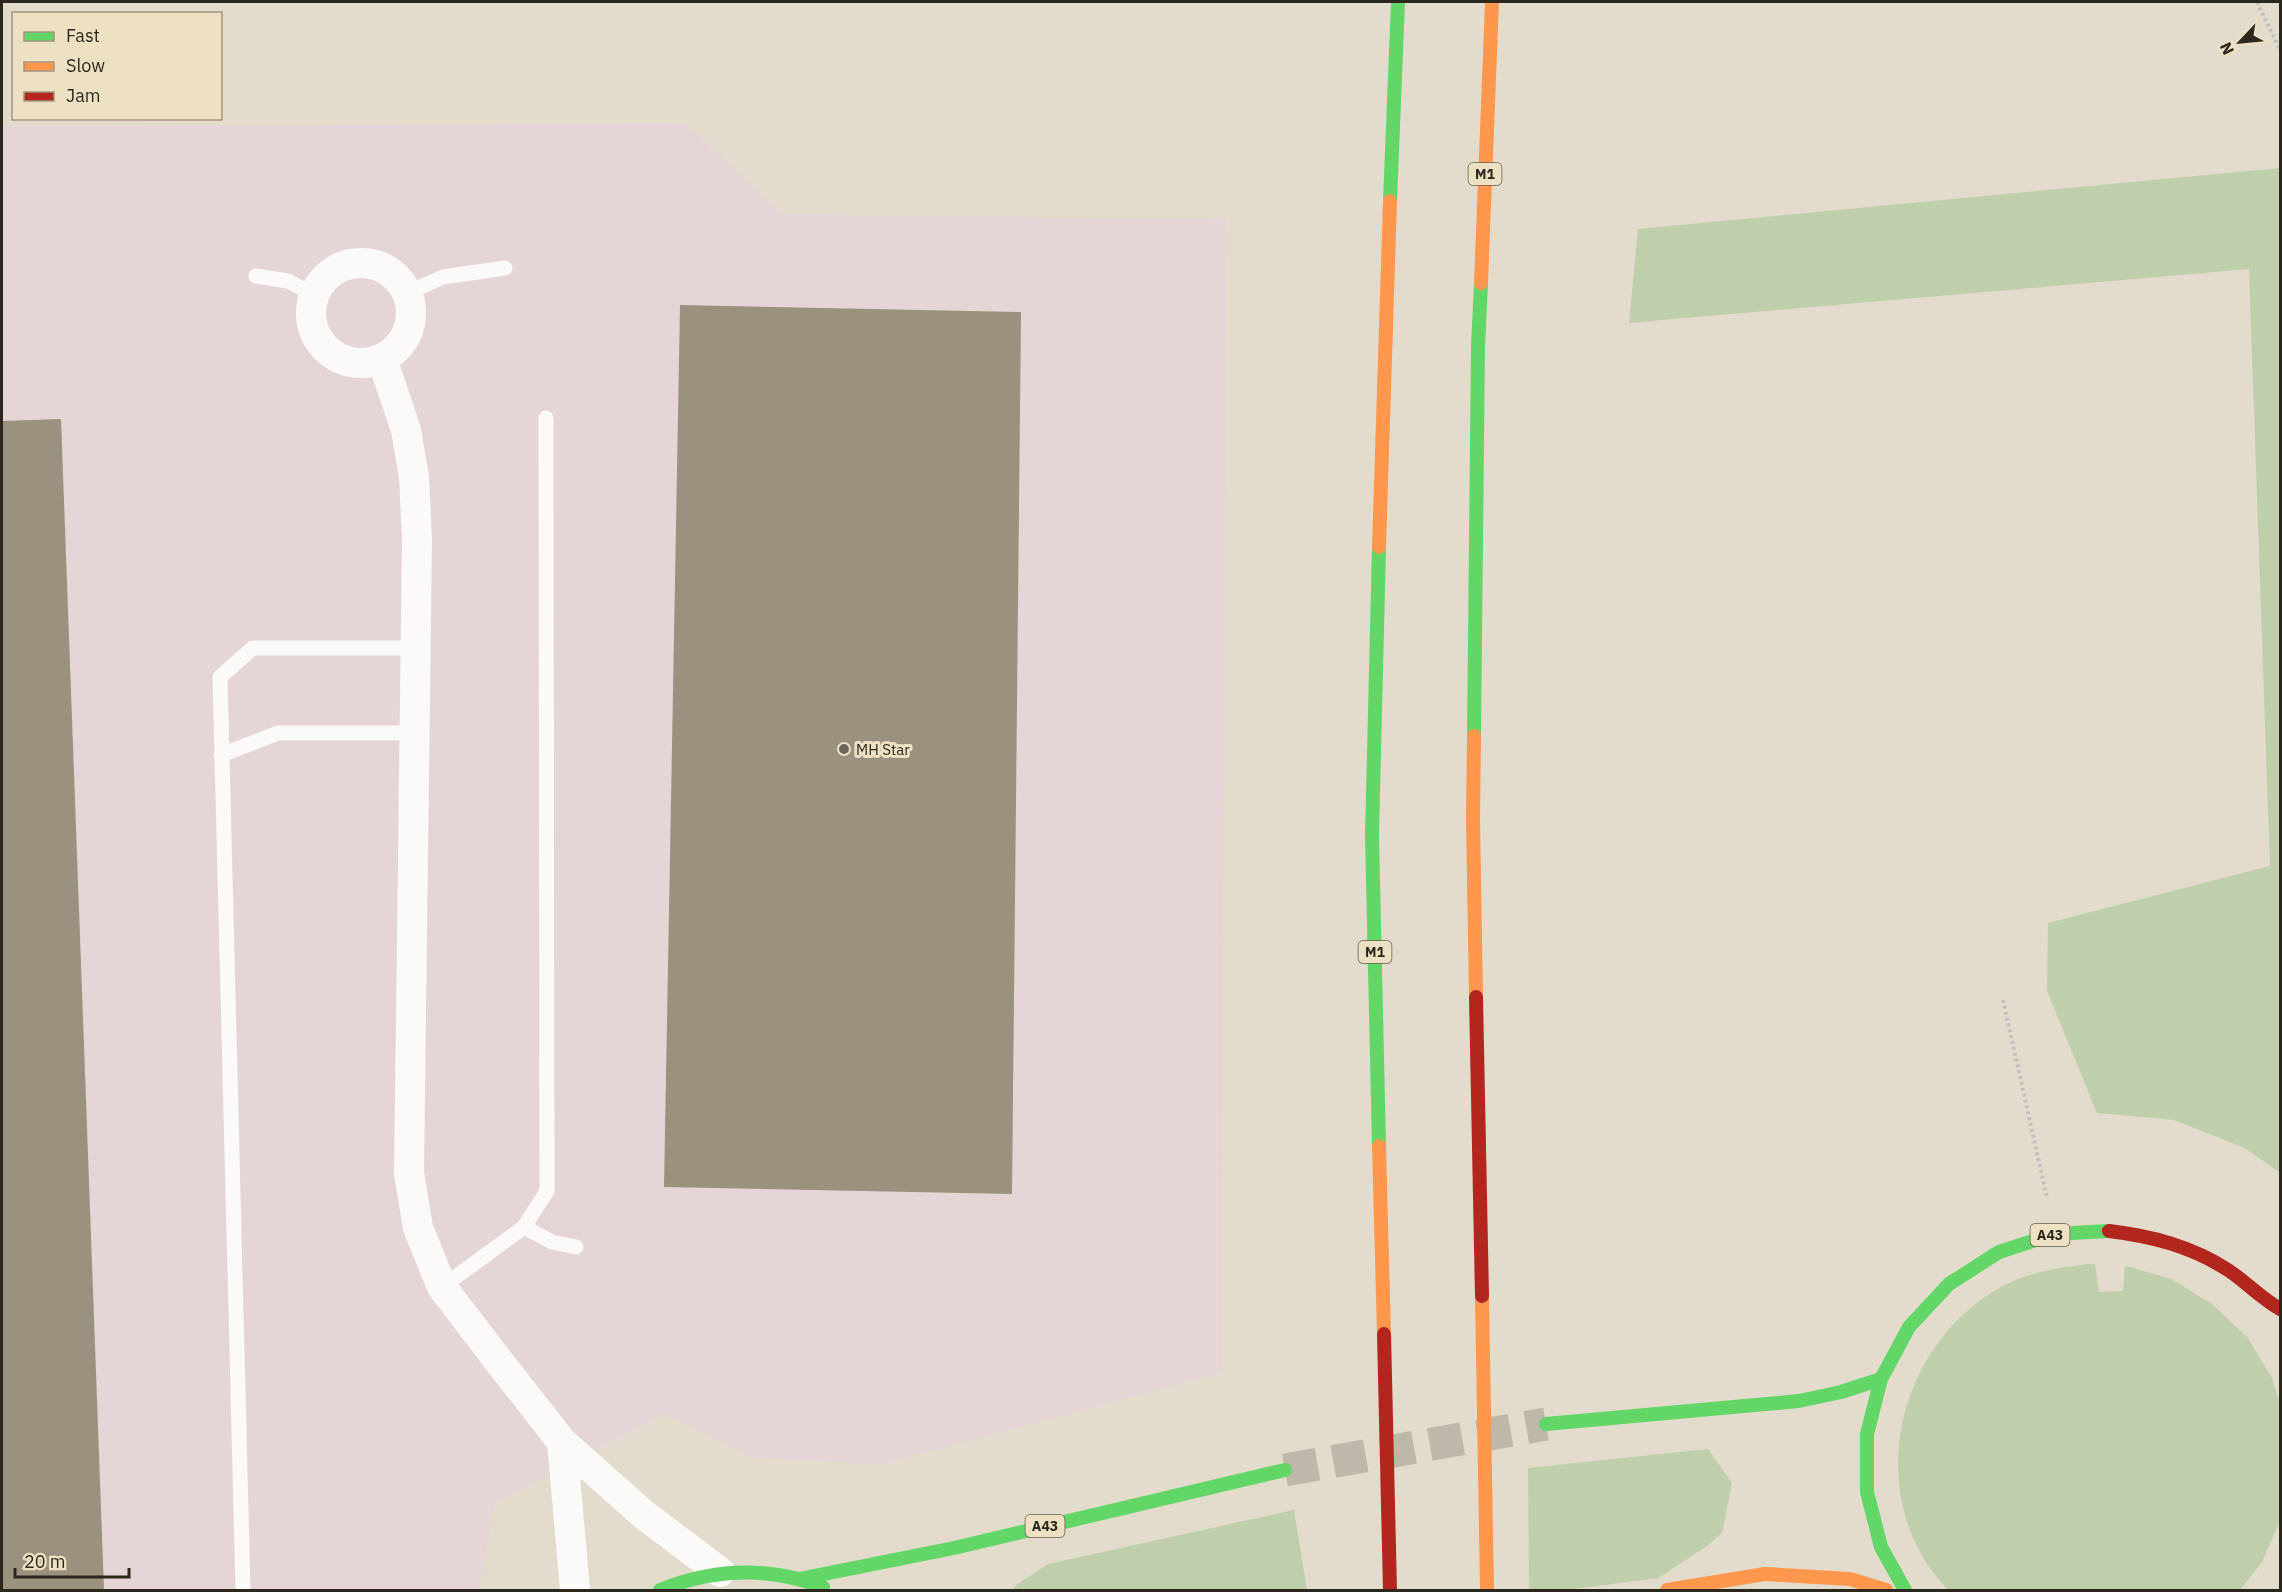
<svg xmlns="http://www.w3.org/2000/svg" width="2282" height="1592" font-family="'IBM Plex Sans',sans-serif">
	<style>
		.industrial { fill: #e5d5d6 }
		.green { fill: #bfceab }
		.building { fill: #9a927f }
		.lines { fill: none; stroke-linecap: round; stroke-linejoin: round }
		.highway-tunnel { stroke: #beb8aa; stroke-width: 33; stroke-dasharray: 33 16; stroke-linecap: butt }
		.path { stroke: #c4c1bc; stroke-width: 4; stroke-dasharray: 3 3; stroke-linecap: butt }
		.lane { stroke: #fbfaf8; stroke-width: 15 }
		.street { stroke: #fbfaf8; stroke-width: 30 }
		.fast { stroke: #63d668; stroke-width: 14 }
		.slow { stroke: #ff974d; stroke-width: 14 }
		.jam { stroke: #b3261e; stroke-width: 14 }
		.poi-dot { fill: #6c665a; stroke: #ede0c3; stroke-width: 2 }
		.labels { text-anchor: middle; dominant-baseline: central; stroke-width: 6; stroke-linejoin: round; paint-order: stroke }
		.shield { fill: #ede0c3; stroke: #665e4e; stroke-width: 1.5 }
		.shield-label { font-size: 14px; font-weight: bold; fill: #2c271c }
		.poi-label { font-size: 15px; fill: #2c271c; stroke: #ede0c3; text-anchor: start }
	</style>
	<rect width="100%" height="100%" fill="#e3dccd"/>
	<!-- industrial -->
	<path class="industrial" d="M685 123 784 215 1226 218 1221 1373 880 1465 749 1457 664 1414 494 1504 479 1590H2V127Z"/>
	<!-- green -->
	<path class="green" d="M2280 168V1173L2245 1148 2174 1120 2097 1113 2047 991 2048 923 2270 866 2249 269 1629 323 1638 229Z
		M2087 1264H2095L2099 1292 2123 1291 2125 1266 2130 1267 2171 1279 2212 1304 2247 1337 2272 1378 2280 1403V1521L2262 1562 2240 1590H1948C1860 1499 1895 1344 2003 1286 2029 1272 2058 1268 2087 1264Z
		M1708 1449 1732 1483 1722 1533 1707 1546 1658 1578 1567 1590H1529L1528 1468Z
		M1294 1510 1307 1590H1013L1016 1585 1048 1564Z"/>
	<!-- building -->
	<path class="building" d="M680 305 1021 312 1012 1194 664 1187Z
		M61 419 104 1590H2V421Z"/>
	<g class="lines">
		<!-- highway-tunnel -->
		<path class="highway-tunnel" d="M1285 1470 1546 1424"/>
		<!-- path -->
		<path class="path" d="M2257 2 2280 50
			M2003 1000 2047 1198"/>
		<!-- lane -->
		<path class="lane" d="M256 276 288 281 314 295
			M407 293 443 277 505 268
			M221 755 278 733H416
			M524 1227 552 1242 576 1247
			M442 1287 524 1227 547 1191 546 418
			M243 1590 220 677 253 648H416"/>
		<!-- street -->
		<path class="street" d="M311 313a50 50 0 1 1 100 0a50 50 0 1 1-100 0Z
			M382 359 406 430 414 477 417 539 409 1173 418 1228 442 1287 497 1359 562 1442 643 1514 720 1572
			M562 1442 575 1590"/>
		<!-- fast -->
		<path class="fast" d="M1390 201 1398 2
			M1379 547 1372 835 1379 1146
			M1474 736 1478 346 1481 283
			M1546 1424 1799 1401 1841 1392 1881 1379
			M804 1578 954 1548 1285 1470
			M660 1590C715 1568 768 1566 823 1587
			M1905 1590 1881 1547 1867 1492V1434L1881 1379 1909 1327 1949 1284 1999 1252 2054 1234 2109 1231"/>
		<!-- slow -->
		<path class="slow" d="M1481 283 1492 2
			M1379 547 1390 201
			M1474 736 1473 820 1476 997
			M1379 1146 1384 1334
			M1482 1296 1487 1590
			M1667 1590 1765 1574 1850 1579 1886 1590"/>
		<!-- jam -->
		<path class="jam" d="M1476 997 1482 1296
			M2109 1231C2151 1236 2191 1246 2228 1270 2246 1282 2261 1298 2280 1309
			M1384 1334 1390 1590"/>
	</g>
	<!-- markers -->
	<circle class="poi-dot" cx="844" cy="749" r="6"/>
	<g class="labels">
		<!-- shield labels -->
		<g class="shield">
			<rect x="1468.5" y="163" width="33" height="22" rx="4.5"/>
			<rect x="1358.5" y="941" width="33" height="22" rx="4.5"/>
			<rect x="2030.5" y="1224" width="39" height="22" rx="4.5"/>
			<rect x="1025.5" y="1515" width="39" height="22" rx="4.5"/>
		</g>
		<g class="shield-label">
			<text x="1485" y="174">M1</text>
			<text x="1375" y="952">M1</text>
			<text x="2050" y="1235">A43</text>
			<text x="1045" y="1526">A43</text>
		</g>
		<!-- poi labels -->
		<g class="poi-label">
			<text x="856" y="749">MH Star</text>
		</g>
	</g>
	<!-- border -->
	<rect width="2282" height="1592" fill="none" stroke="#2c271c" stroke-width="6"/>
	<!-- legend -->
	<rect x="12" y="12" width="210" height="108" fill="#ede0c3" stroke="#a09680" stroke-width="1.5"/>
	<rect x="24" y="32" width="30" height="9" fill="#63d668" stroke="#a09680" stroke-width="1.5"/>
	<text x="66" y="42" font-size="18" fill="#2c271c">Fast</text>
	<rect x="24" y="62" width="30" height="9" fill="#ff974d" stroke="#a09680" stroke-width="1.5"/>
	<text x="66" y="72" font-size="18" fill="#2c271c">Slow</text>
	<rect x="24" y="92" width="30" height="9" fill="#b3261e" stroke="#a09680" stroke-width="1.5"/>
	<text x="66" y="102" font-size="18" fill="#2c271c">Jam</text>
	<!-- north arrow -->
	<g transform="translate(2240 42) rotate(244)" stroke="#ede0c3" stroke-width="4.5" paint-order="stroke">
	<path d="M0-4.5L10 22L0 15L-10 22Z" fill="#2c271c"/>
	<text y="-9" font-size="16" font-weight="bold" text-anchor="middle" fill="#2c271c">N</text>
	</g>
	<!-- scale -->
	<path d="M15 1568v9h114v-9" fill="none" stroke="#2c271c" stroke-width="3"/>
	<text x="24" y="1568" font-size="18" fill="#2c271c" stroke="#ede0c3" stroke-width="4.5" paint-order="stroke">20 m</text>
</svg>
